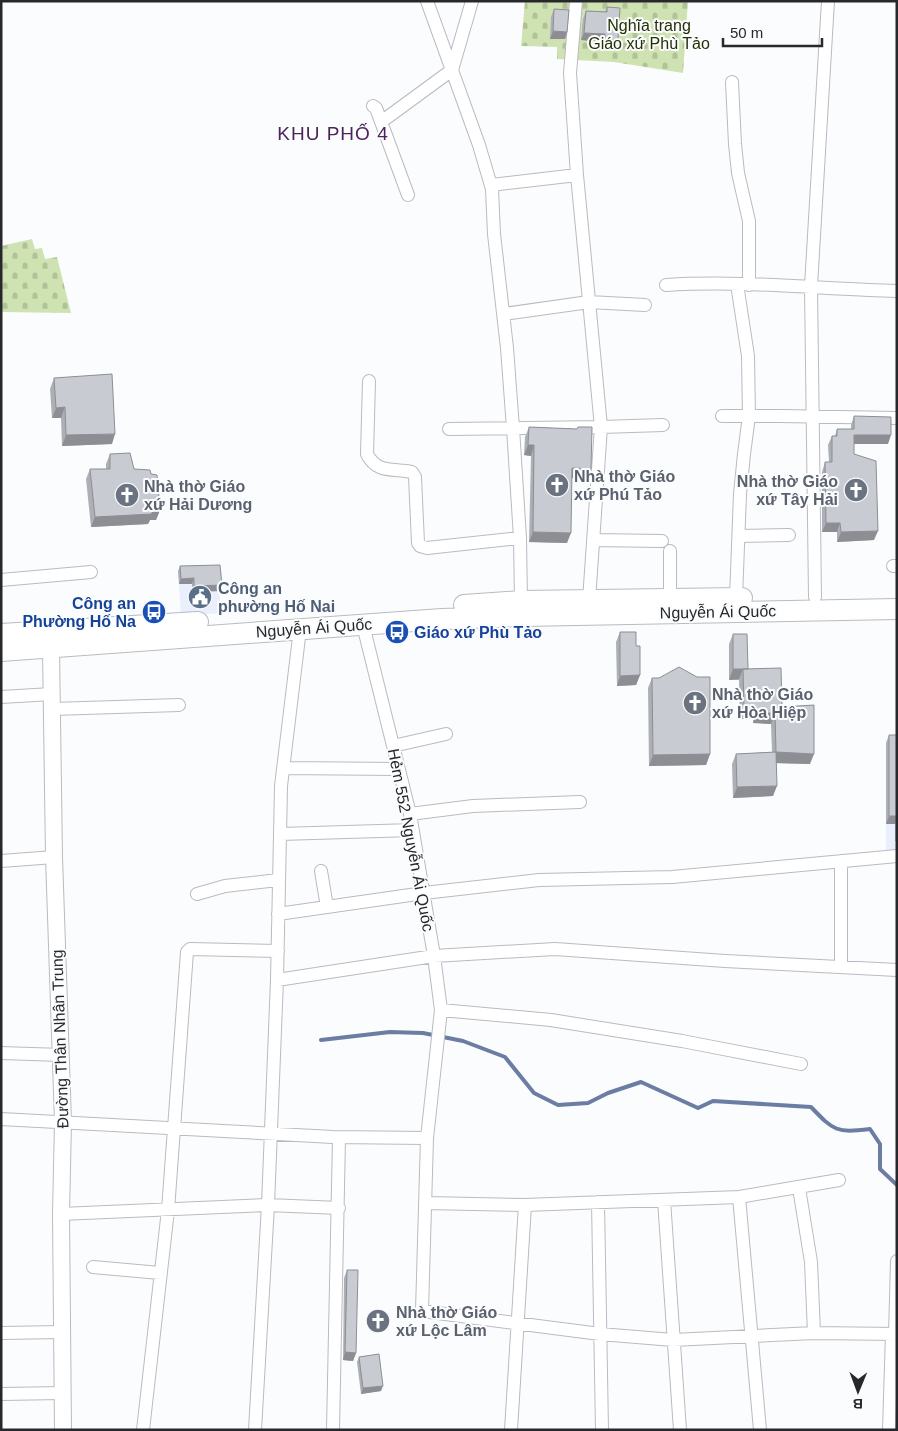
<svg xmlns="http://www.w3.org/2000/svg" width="898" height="1431" font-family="Arial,sans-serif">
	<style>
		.built { fill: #eaeffd }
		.cemetery { fill: url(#cemetery-stones) }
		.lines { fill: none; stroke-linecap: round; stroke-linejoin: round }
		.stream { stroke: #6b7da3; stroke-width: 4 }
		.minor-casing { stroke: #b8bbc1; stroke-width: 14 }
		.tertiary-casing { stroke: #b8bbc1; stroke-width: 18 }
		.primary-casing { stroke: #b8bbc1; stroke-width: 22 }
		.minor { stroke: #fff; stroke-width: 12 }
		.tertiary { stroke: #fff; stroke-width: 16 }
		.primary { stroke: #fff; stroke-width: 20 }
		.wall { fill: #acafb5 }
		.shaded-wall { fill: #8c8e93 }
		.building { fill: #c8cbd2; stroke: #8c8e93 }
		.labels { text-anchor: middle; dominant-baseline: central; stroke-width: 4; stroke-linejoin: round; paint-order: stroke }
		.park-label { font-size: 16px; fill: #243004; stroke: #fbfcfe }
		.worship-label { font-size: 16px; font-weight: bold; fill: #5b616d; stroke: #fbfcfe; text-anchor: start }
		.service-label { font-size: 16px; font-weight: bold; fill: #4e5e75; stroke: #fbfcfe; text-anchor: start }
		.transit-label { font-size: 16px; font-weight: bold; fill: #164399; stroke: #fbfcfe; text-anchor: end }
		.street-label { font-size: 16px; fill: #27282b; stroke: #fbfcfe }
		.quarter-label { font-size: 19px; letter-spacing: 1px; fill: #4c2459; stroke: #fbfcfe }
	</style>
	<defs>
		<pattern id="cemetery-stones" width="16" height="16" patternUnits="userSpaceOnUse" patternTransform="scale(1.25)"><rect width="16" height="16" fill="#cfe2b1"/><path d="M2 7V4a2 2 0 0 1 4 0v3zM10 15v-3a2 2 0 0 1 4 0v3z" fill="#b2c298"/></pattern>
	</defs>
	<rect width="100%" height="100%" fill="#fbfcfe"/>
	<!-- built -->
	<path class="built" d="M218 570 221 613 181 616 178 571Z
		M886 743H897V851L886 852Z"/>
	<!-- cemetery -->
	<path class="cemetery" d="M525 1H688L683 73 614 62 557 59V47L521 46Z
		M32 239 35 249 42 248 45 259 57 257 71 313 1 312V246Z"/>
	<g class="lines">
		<!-- stream -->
		<path class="stream" d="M321 1040 390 1032 423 1033 463 1041 505 1057 534 1093 558 1105 588 1103 608 1093 641 1082 698 1108 713 1101 811 1107C834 1131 836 1133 870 1129L880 1144V1169L897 1185"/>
		<!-- minor casing -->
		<g class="minor-casing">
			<path id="minor" d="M427 1 479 145 492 189 494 234 507 348 513 428 520 538 521 601
				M576 1 570 73 577 175 601 427 589 600
				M732 82 735 144 738 173 749 221V285
				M373 106 376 108 408 195
				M381 122 452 70 472 1
				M491 185 577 175
				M666 285C743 280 820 289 897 291
				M504 314 589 302 645 305
				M369 381 367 454C377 474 393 468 412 472L415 477 418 543 420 546 427 548 520 538
				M722 416H781L897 418
				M449 429 601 427 663 425
				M739 536 789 535
				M593 540 662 541
				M670 551V598
				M893 566H897
				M1 580 91 572
				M815 597 811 286 828 1
				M736 598 740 494 744 454 749 416 748 356 737 284
				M363 625 410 814 434 956 441 1010 427 1138 422 1311 600 1334 673 1340 814 1333 897 1334
				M1 697 52 694
				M52 709 179 705
				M393 746 446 734
				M283 768 399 769
				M410 814 473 806 580 802
				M280 834 413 830
				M1 861 54 857
				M841 861V967
				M321 871 327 907
				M197 894 225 886 278 880
				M278 914 424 893 539 880 672 877 897 856
				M277 980 434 956 555 949 725 961 897 970
				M441 1010 551 1020 682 1041 801 1064
				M1 1053 62 1055
				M1 1119 333 1137 427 1138
				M799 1188 811 1262 814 1333
				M739 1197 760 1430
				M664 1200 680 1430
				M598 1202 602 1430
				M426 1203 525 1205 739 1197 839 1180
				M61 1214 268 1205 339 1208
				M93 1267 160 1273
				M1 1333 62 1332
				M895 1334 897 1261
				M1 1394 62 1393
				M143 1430 168 1210 187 952 190 949 278 951
				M255 1430 268 1205 277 980 281 786 300 629
				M333 1430 339 1138
				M511 1430 525 1205
				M889 1430 892 1334"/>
		</g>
		<!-- tertiary casing -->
		<g class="tertiary-casing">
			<path id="tertiary" d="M51 648 54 857 63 1122 61 1214 63 1430"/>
		</g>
		<!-- primary casing -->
		<g class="primary-casing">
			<path id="primary" d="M464 605 521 601 742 598
				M1 634 198 622
				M1 651 442 619 523 616 897 609"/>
		</g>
		<!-- minor -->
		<use href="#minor" class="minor"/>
		<!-- tertiary -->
		<use href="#tertiary" class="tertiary"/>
		<!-- primary -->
		<use href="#primary" class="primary"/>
	</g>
	<!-- wall -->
	<path class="wall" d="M607 7 615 48 602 47V42L581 40 583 19 586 11 605 12Z
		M554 9 567 32 565 39H550L551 17Z
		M54 378 112 444 62 446 61 418H52L50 389Z
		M854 416 888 444H854V454L874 540 837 542V532H822V472L825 462H829L828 445 832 436H835L837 429H851V425Z
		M529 427 577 429 578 427 591 469 587 479 572 478 567 543 529 542 531 456 524 455 525 437Z
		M110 454 134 469 151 474 160 510 156 520H150L148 524 91 527 86 479 90 469H106V464Z
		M180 566 220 591 192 592V584H179L178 571Z
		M620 632 636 646 640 675 636 685 617 686 616 642Z
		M733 634 748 669 782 707 810 764 776 763 773 796 733 798 732 764 736 754 772 752 771 724 753 723V719H740L739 680H729V644Z
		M652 678 710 754 706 765 649 766 648 688Z
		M889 735H897V841H895V824H886V743Z
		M347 1270 356 1353 353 1361 343 1360 344 1278Z
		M359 1357 381 1391 361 1394 357 1362Z"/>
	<!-- shaded-wall -->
	<path class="shaded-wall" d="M553 31 567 32 565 39H550Z
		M584 33 605 34 602 42 581 40Z
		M605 39 618 40 615 48 602 47Z
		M65 407 61 418H52L56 408Z
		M115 434 112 444 62 446 66 435Z
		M854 435H891L888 444H851Z
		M528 445H534L531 456 524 455Z
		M572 468 591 469 587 479 568 478Z
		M152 510H160L156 520H150L148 524 91 527 95 517Z
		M826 523H840L837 532H822Z
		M878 531 874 540 837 542 841 532Z
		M533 532 571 533 567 543 529 542Z
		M194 578 192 584H179L181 579Z
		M222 585 220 591 192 592 194 586Z
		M733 669H748H743L739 679 729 680Z
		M640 675 636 685 617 686 620 676Z
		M744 708H757L753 719H740Z
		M757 713H775L771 724 753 723Z
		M776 752 814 754 810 764 772 763Z
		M710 754 706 765 649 766 653 755Z
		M777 786 773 796 733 798 737 787Z
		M889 816H897V820L895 824H886Z
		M345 1352 356 1353 353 1361 343 1360Z
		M383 1386 381 1391 361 1394 363 1388Z"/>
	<!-- building -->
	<path class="building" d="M607 7 620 8 618 40 605 39V34L584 33 586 11 607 12Z
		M554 9 569 10 567 32 553 31Z
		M112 374 115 434 66 435 65 407 56 408 54 378Z
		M854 416 891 417V435H854V454L876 461 878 531 841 532 840 523H826L825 462H832V436H837V429H854Z
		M529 427 577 429 578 427H592L591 469 572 468 571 533 533 532 534 445H528Z
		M130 453 134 469 150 470 151 474 157 475 160 510H152V514L95 517 90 469H110V454Z
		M220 565 222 585 194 586V578L181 579 180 566Z
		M620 632H636V646H640V675L620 676Z
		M733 634H747L748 669H733Z
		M679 667 697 677H710V754L653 755 652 678H659Z
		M781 668 782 707 814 705V754L776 752 775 713H757V708H744L743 669Z
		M889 735H897V816H889Z
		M776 752 777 786 737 787 736 754Z
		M347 1270H358L356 1353 345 1352Z
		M379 1354 383 1386 363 1388 359 1357Z"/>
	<!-- icons -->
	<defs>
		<g id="church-disc" transform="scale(1.25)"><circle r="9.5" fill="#6b7280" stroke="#fbfcfe"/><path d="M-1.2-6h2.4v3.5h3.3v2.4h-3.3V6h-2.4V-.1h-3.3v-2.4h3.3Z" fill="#fff"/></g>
		<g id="civic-disc" transform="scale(1.25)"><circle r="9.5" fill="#5c6f8a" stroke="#fbfcfe"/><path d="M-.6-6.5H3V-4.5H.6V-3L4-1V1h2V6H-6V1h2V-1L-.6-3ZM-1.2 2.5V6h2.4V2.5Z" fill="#fff"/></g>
		<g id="bus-disc" transform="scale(1.25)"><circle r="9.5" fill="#1a4fb4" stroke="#fbfcfe"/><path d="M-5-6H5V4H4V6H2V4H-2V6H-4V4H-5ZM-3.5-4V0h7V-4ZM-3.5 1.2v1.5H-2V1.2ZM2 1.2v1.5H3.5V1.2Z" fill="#fff"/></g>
	</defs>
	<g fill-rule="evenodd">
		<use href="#church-disc" x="557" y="485"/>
		<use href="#church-disc" x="856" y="490"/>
		<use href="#church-disc" x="127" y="495"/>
		<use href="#civic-disc" x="200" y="597"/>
		<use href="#bus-disc" x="154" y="612"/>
		<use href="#bus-disc" x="397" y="632"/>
		<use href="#church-disc" x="695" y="703"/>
		<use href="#church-disc" x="378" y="1321"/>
	</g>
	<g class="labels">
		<!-- park labels -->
		<g class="park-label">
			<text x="649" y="25">Nghĩa trang<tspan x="649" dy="18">Giáo xứ Phù Tảo</tspan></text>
		</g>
		<!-- worship labels -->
		<g class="worship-label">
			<text x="574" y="476">Nhà thờ Giáo<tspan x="574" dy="18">xứ Phú Tảo</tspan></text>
			<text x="838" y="481" text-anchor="end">Nhà thờ Giáo<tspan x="838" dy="18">xứ Tây Hải</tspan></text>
			<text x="144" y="486">Nhà thờ Giáo<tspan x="144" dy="18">xứ Hải Dương</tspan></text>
			<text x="712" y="694">Nhà thờ Giáo<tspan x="712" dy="18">xứ Hòa Hiệp</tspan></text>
			<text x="396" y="1312">Nhà thờ Giáo<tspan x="396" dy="18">xứ Lộc Lâm</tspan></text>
		</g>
		<!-- service labels -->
		<g class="service-label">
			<text x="218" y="588">Công an<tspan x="218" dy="18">phường Hố Nai</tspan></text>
		</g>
		<!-- transit labels -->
		<g class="transit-label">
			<text x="136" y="603">Công an<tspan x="136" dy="18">Phường Hố Na</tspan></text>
			<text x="414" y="632" text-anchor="start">Giáo xứ Phù Tảo</text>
		</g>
		<!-- street labels -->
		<g class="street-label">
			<text transform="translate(718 612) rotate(-1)">Nguyễn Ái Quốc</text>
			<text transform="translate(314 628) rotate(-4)">Nguyễn Ái Quốc</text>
			<text transform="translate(411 840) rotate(79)">Hẻm 552 Nguyễn Ái Quốc</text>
			<text transform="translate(60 1039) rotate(-92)">Đường Thân Nhân Trung</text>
		</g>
		<!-- quarter labels -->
		<g class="quarter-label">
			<text x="333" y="133">KHU PHỐ 4</text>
		</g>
	</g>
	<!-- border -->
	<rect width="898" height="1431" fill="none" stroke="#27282b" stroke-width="5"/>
	<!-- north arrow -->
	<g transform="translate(858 1391) rotate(181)" stroke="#fbfcfe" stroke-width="4" paint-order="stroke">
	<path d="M0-4L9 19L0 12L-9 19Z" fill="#27282b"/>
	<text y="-8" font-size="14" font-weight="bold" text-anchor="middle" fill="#27282b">B</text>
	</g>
	<!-- scale -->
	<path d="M723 38v8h99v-8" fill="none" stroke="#27282b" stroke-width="2.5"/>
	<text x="730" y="38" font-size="15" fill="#27282b" stroke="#fbfcfe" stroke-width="4" paint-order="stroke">50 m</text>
</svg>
